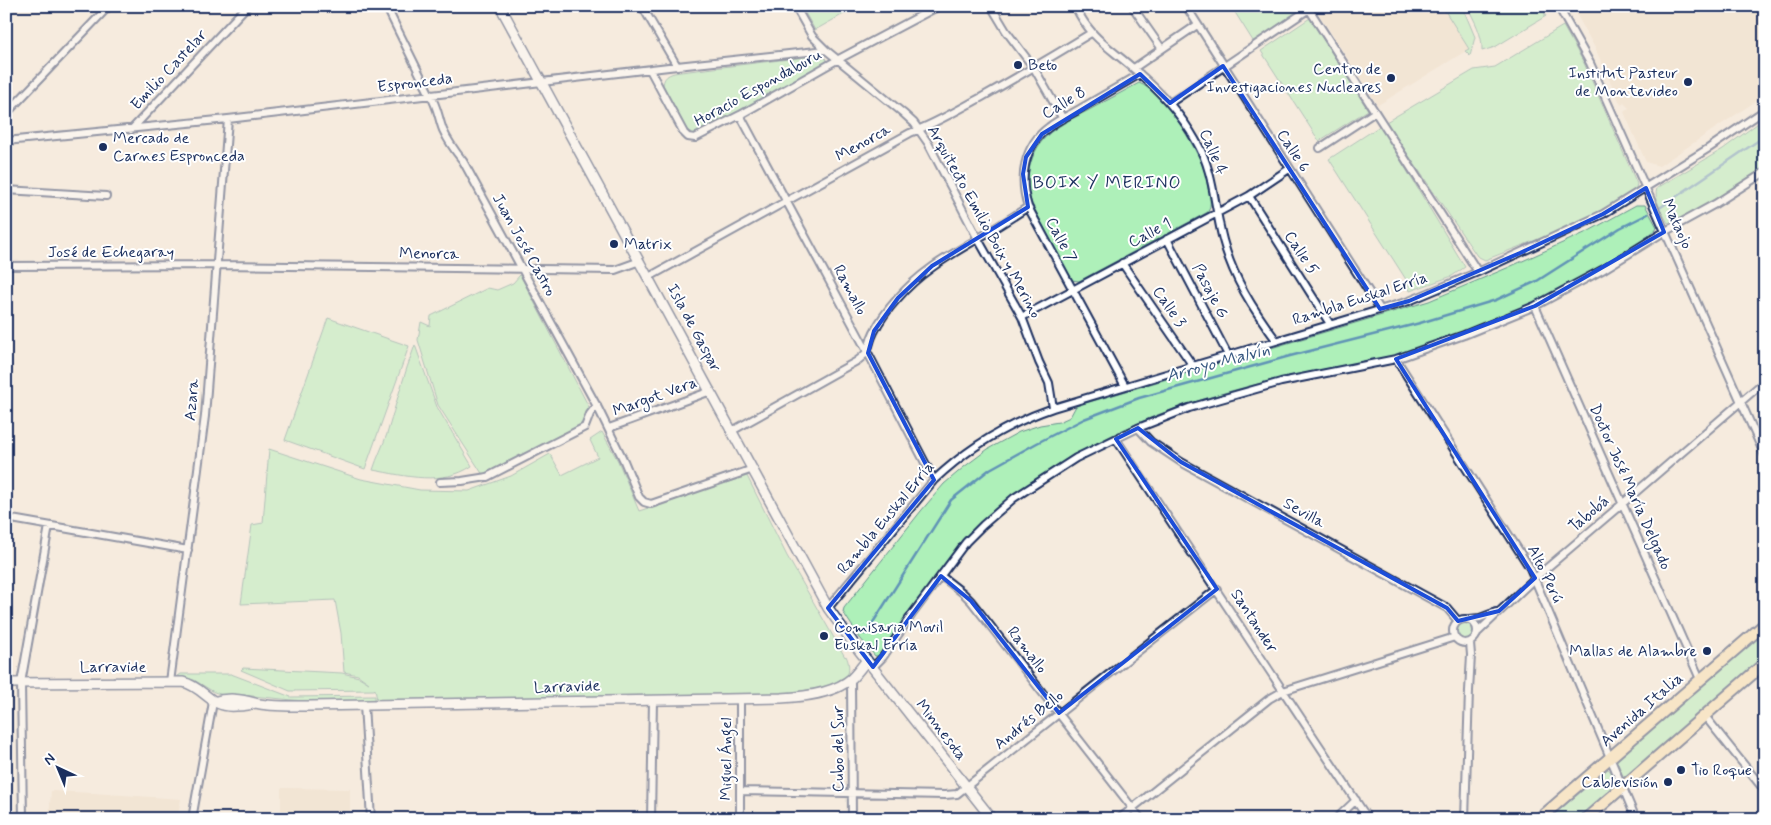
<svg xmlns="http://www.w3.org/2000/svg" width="1771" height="825" font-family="Mynerve,sans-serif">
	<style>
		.built { fill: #eeddc7 }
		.green { fill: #aef0b9; stroke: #64908c }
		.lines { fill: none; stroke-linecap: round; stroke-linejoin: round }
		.stream { stroke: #6194b6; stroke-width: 2.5 }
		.street-casing { stroke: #1b2f5e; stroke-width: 10 }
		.secondary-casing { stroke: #1b2f5e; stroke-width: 12 }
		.primary-casing { stroke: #1b2f5e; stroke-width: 14 }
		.street { stroke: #fff; stroke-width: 6 }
		.secondary { stroke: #fff; stroke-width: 9 }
		.primary { stroke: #f9deab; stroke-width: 10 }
		.marked { fill: none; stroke: #1d4ed8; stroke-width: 4; stroke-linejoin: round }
		.poi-dot { fill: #1b2f5e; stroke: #fff; stroke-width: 2 }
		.labels { text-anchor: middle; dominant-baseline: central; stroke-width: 4; stroke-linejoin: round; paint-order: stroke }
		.poi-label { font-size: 16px; fill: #1b2f5e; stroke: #fff; text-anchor: start }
		.street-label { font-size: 16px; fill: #1b2f5e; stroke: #fff }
		.neighbourhood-label { font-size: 18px; letter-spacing: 1px; fill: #1b2f5e; stroke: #fff }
		.water-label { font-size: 18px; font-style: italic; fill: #385982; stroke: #fff }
	</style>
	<rect width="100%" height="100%" fill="#f5ebde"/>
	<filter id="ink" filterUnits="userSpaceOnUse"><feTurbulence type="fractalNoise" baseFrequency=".02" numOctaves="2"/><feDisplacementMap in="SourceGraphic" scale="10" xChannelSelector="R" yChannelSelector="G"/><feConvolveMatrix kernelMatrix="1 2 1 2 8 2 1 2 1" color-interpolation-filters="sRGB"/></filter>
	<g filter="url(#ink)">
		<!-- built -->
		<path class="built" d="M1314 6H1442L1469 49 1378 105Z
			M1572 6H1765V95L1659 166 1646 162 1624 112 1629 108 1624 103 1621 105 1595 48Z
			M281 788 350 789V816H334L333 819H199V816H281Z
			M51 791 93 793 181 799 177 819H49Z"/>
		<!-- green -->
		<path class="green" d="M801 6H858L815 30Z
			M1231 6H1302L1303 8 1253 41Z
			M1442 6H1462L1475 37 1470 56 1465 51 1469 49Z
			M1467 6H1540L1546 16 1495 47 1482 51C1483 35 1474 20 1467 6Z
			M1310 18 1368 110 1319 141 1261 51Z
			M1563 26 1584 63 1637 184 1635 191 1574 225 1485 260 1477 256 1386 122 1474 70 1495 67Z
			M822 55 827 60 826 64 699 134H694L687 130 663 85C664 74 673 73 681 72Z
			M1139 83C1163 92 1196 146 1204 170 1206 176 1207 183 1208 189 1210 198 1212 204 1208 212L1079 281 1071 280 1032 204C1022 178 1031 145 1055 129 1065 122 1077 116 1089 110 1106 101 1122 92 1139 83Z
			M1765 118V167C1734 188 1704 212 1668 223 1663 214 1653 199 1657 188L1723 149Z
			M1380 126 1465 267 1452 276 1410 291 1407 281 1329 159Z
			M1636 205H1645L1657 227 1655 230C1642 242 1625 251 1610 260 1545 301 1461 338 1388 358 1365 363 1342 366 1320 370 1274 379 1227 391 1182 406 1119 428 1059 460 1005 501 952 541 918 605 878 656H875L860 638 843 612 844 608 921 511 944 484 964 467 988 449 1019 432 1040 425 1059 422 1070 417 1076 406 1429 301 1507 268 1589 231Z
			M520 275 590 409 580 426 483 475 438 405 418 340 421 322 430 326 431 316 488 288 497 290 513 283Z
			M328 318 409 346 365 469 285 440Z
			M415 345 437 407 472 466C442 486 406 476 373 470 377 457 383 446 387 434 396 404 404 374 415 345Z
			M602 432 618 461 639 511 747 476 787 556 845 657 846 656C849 662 850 670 847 676 838 690 783 693 766 694L377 700 375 689 374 690 290 691 241 670 243 668 342 673 359 677 369 683 358 675 344 672 341 633 335 600 241 604 252 525 263 523 269 449 361 479 420 490 469 491 511 476 550 454 562 475 598 457 590 440Z
			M1456 630a9 9 0 1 1 18 0a9 9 0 1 1-18 0Z
			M1765 631V658L1627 776H1623L1617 761 1618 758Z
			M181 674H231L291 697 375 696V700L303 701 242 695H223L214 692 194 680 178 676Z
			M1608 769C1612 772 1617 781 1614 786 1610 793 1585 812 1577 819H1549Z"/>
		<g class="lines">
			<!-- stream -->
			<path class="stream" d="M1661 207 1765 136
				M865 634 872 624 951 500 990 469 1037 443 1084 419 1139 398 1290 356 1420 323 1496 300 1537 281 1620 228 1648 214"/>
			<!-- street casing -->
			<g class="street-casing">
				<path id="street" d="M386 6 430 95C438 107 438 117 443 130 448 141 455 151 463 161L599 410 624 461 639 497 644 502 651 504 753 469
					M642 6 677 66
					M795 6 812 36 826 50 903 113 914 123 928 143 978 239 1022 317 1039 362 1049 383 1053 408
					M991 6 1006 31 1034 68 1063 119
					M1075 6C1091 39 1108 46 1134 69 1159 90 1180 112 1196 141 1214 171 1214 206 1223 240 1233 278 1253 309 1276 340
					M1132 6 1162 49
					M1186 6 1380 309
					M1307 6 1478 272
					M1558 6 1590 63 1765 456
					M1134 68 1197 25
					M650 70 684 133 688 137 695 138 740 115 837 60 939 6
					M1170 103 1309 9
					M6 114 109 6
					M740 115 868 353 934 480
					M131 130 247 6
					M6 141 228 119 677 66 826 50
					M1320 148 1375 112
					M6 190 106 196
					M1249 196 1330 324
					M1167 239 1228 355
					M1122 263 1193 366
					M6 266 216 265 615 270 640 261
					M649 277 910 133C935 124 958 110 982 97 1019 76 1055 55 1091 33
					M1535 306 1700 679
					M1022 317 1249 196 1289 169
					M1396 359 1530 568 1636 819
					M1125 386 1028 207C1019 179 1023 146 1049 127 1059 119 1072 114 1083 107 1102 96 1121 85 1140 74
					M609 428 711 391
					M1138 428 1151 442 1181 462 1447 608 1458 621
					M732 431 857 361C873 349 866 348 874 332 880 320 889 308 898 298 921 271 949 256 979 238 995 228 1011 218 1028 207
					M1116 439 1368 819
					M440 482 462 481 487 477 585 427 590 414 597 405
					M6 518 188 550
					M941 576 963 593 971 601 1141 819
					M828 608 934 480C968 448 1009 423 1053 408L1409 301 1478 272 1603 214 1709 148 1765 110
					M1453 631a12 12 0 1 1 24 0a12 12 0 1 1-24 0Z
					M1470 619 1480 618 1496 612
					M1478 632 1535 578 1622 504 1765 381
					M873 667 883 657 913 613 966 542 983 525 1014 498 1076 458 1138 428 1189 408 1281 382 1396 359 1464 335 1535 306 1604 269 1664 232 1715 204 1765 172
					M851 679 852 819
					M170 682 205 416 228 119
					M364 705 371 819
					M1704 715 1765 791
					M740 791 945 795 957 794 1217 589
					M23 819 21 683 49 526
					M192 819 213 702
					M651 819 653 700
					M740 819V700
					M1119 819 1269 699 1283 691 1455 637
					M1336 819 1356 800
					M1465 819 1469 691 1471 655 1470 643"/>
			</g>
			<!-- secondary casing -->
			<g class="secondary-casing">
				<path id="secondary" d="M500 6 828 608 854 644 992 819
					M6 683 183 682C206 688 209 708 236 706 243 706 249 706 255 703
					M213 702C228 697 241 699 255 703 271 707 294 706 310 706L781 698C803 697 834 694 852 678 857 673 862 666 867 660"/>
			</g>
			<!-- primary casing -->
			<g class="primary-casing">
				<path id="primary" d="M1539 819 1765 624
					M1586 819 1765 663"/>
			</g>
			<!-- street -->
			<use href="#street" class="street"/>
			<!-- secondary -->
			<use href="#secondary" class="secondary"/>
			<!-- primary -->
			<use href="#primary" class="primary"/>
		</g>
	</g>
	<!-- marked area -->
	<path d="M0 0H1771V825H0ZM1223 66 1380 309 1409 301 1520 253 1603 214 1646 188 1664 232 1535 306 1396 359 1535 578 1499 611 1458 621 1447 608 1181 462 1138 428 1116 439 1217 589 1059 713 971 601 941 576 873 667 828 608 934 480 868 353 874 331 898 298 932 266 1028 207 1023 174 1026 157 1042 134 1140 74 1170 103Z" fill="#f5ebde" fill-opacity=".55" fill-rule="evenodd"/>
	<path class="marked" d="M1223 66 1380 309 1409 301 1520 253 1603 214 1646 188 1664 232 1535 306 1396 359 1535 578 1499 611 1458 621 1447 608 1181 462 1138 428 1116 439 1217 589 1059 713 971 601 941 576 873 667 828 608 934 480 868 353 874 331 898 298 932 266 1028 207 1023 174 1026 157 1042 134 1140 74 1170 103Z"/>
	<!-- markers -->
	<g class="poi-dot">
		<circle cx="1018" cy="65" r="5"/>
		<circle cx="1391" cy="78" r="5"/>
		<circle cx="1688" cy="82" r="5"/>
		<circle cx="103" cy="147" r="5"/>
		<circle cx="614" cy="244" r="5"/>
		<circle cx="824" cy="636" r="5"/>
		<circle cx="1707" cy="651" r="5"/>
		<circle cx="1681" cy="770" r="5"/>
		<circle cx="1668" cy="782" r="5"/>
	</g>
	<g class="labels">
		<!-- poi labels -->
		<g class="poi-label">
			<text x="1028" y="65">Beto</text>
			<text x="1381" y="69" text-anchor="end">Centro de<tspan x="1381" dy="18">Investigaciones Nucleares</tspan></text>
			<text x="1678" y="73" text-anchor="end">Institut Pasteur<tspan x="1678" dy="18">de Montevideo</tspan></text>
			<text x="113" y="138">Mercado de<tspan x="113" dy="18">Carnes Espronceda</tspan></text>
			<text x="624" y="244">Matrix</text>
			<text x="834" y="627">Comisaria Movil<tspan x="834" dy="18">Euskal Erría</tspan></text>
			<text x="1697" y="651" text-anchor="end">Mallas de Alambre</text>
			<text x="1691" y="770">Tio Roque</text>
			<text x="1658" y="782" text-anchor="end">Cablevisión</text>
		</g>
		<!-- street labels -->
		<g class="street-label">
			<text transform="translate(169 70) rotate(-47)">Emilio Castelar</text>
			<text transform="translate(415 83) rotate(-7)">Espronceda</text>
			<text transform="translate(758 88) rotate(-29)">Horacio Espondaburu</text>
			<text transform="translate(1064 103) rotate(-31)">Calle 8</text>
			<text transform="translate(863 143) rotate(-29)">Menorca</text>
			<text transform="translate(1293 151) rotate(57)">Calle 6</text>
			<text transform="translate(1213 152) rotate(67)">Calle 4</text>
			<text transform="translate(984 222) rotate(61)">Arquitecto Emilio Boix y Merino</text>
			<text transform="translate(1677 224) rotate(66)">Mataojo</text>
			<text transform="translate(1150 233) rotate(-28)">Calle 1</text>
			<text transform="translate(1061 240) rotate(62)">Calle 7</text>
			<text transform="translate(524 245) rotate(61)">Juan José Castro</text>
			<text x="111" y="252">José de Echegaray</text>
			<text transform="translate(1301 253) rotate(57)">Calle 5</text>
			<text transform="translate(429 254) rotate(1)">Menorca</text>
			<text transform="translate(850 290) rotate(62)">Ramallo</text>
			<text transform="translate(1210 291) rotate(62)">Pasaje G</text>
			<text transform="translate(1360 299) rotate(-18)">Rambla Euskal Erría</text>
			<text transform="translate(1169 307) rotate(55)">Calle 3</text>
			<text transform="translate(694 328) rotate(62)">Isla de Gaspar</text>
			<text transform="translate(655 397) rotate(-20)">Margot Vera</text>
			<text transform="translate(192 400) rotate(-85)">Azara</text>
			<text transform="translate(1630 487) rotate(66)">Doctor José María Delgado</text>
			<text transform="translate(1304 513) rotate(29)">Sevilla</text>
			<text transform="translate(1589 514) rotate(-40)">Tabobá</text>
			<text transform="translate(886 518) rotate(-50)">Rambla Euskal Erría</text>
			<text transform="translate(1545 574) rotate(64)">Alto Perú</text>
			<text transform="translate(1254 621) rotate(57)">Santander</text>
			<text transform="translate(1027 650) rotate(52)">Ramallo</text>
			<text x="113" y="667">Larravide</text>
			<text transform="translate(567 687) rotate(-2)">Larravide</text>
			<text transform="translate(1642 710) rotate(-41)">Avenida Italia</text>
			<text transform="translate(1029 720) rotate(-39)">Andrés Bello</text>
			<text transform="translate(941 730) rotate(52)">Minnesota</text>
			<text transform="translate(838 749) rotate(-90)">Cubo del Sur</text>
			<text transform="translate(726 759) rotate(-90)">Miguel Ángel</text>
		</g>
		<!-- neighbourhood labels -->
		<g class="neighbourhood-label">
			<text x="1107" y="183">BOIX Y MERINO</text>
		</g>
		<!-- water labels -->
		<g class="water-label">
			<text transform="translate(1218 363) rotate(-15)">Arroyo Malvín</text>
		</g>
	</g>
	<!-- margin -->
	<rect width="1771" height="825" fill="none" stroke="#fff" stroke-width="25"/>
	<rect x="12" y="12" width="1746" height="800" fill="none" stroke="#1b2f5e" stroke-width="2" filter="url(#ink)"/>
	<!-- north arrow -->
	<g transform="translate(58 768) rotate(316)" stroke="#ffffff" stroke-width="4" paint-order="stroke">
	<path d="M0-4L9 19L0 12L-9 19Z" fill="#1b2f5e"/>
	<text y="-8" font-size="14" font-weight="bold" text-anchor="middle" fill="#1b2f5e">N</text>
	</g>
</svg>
